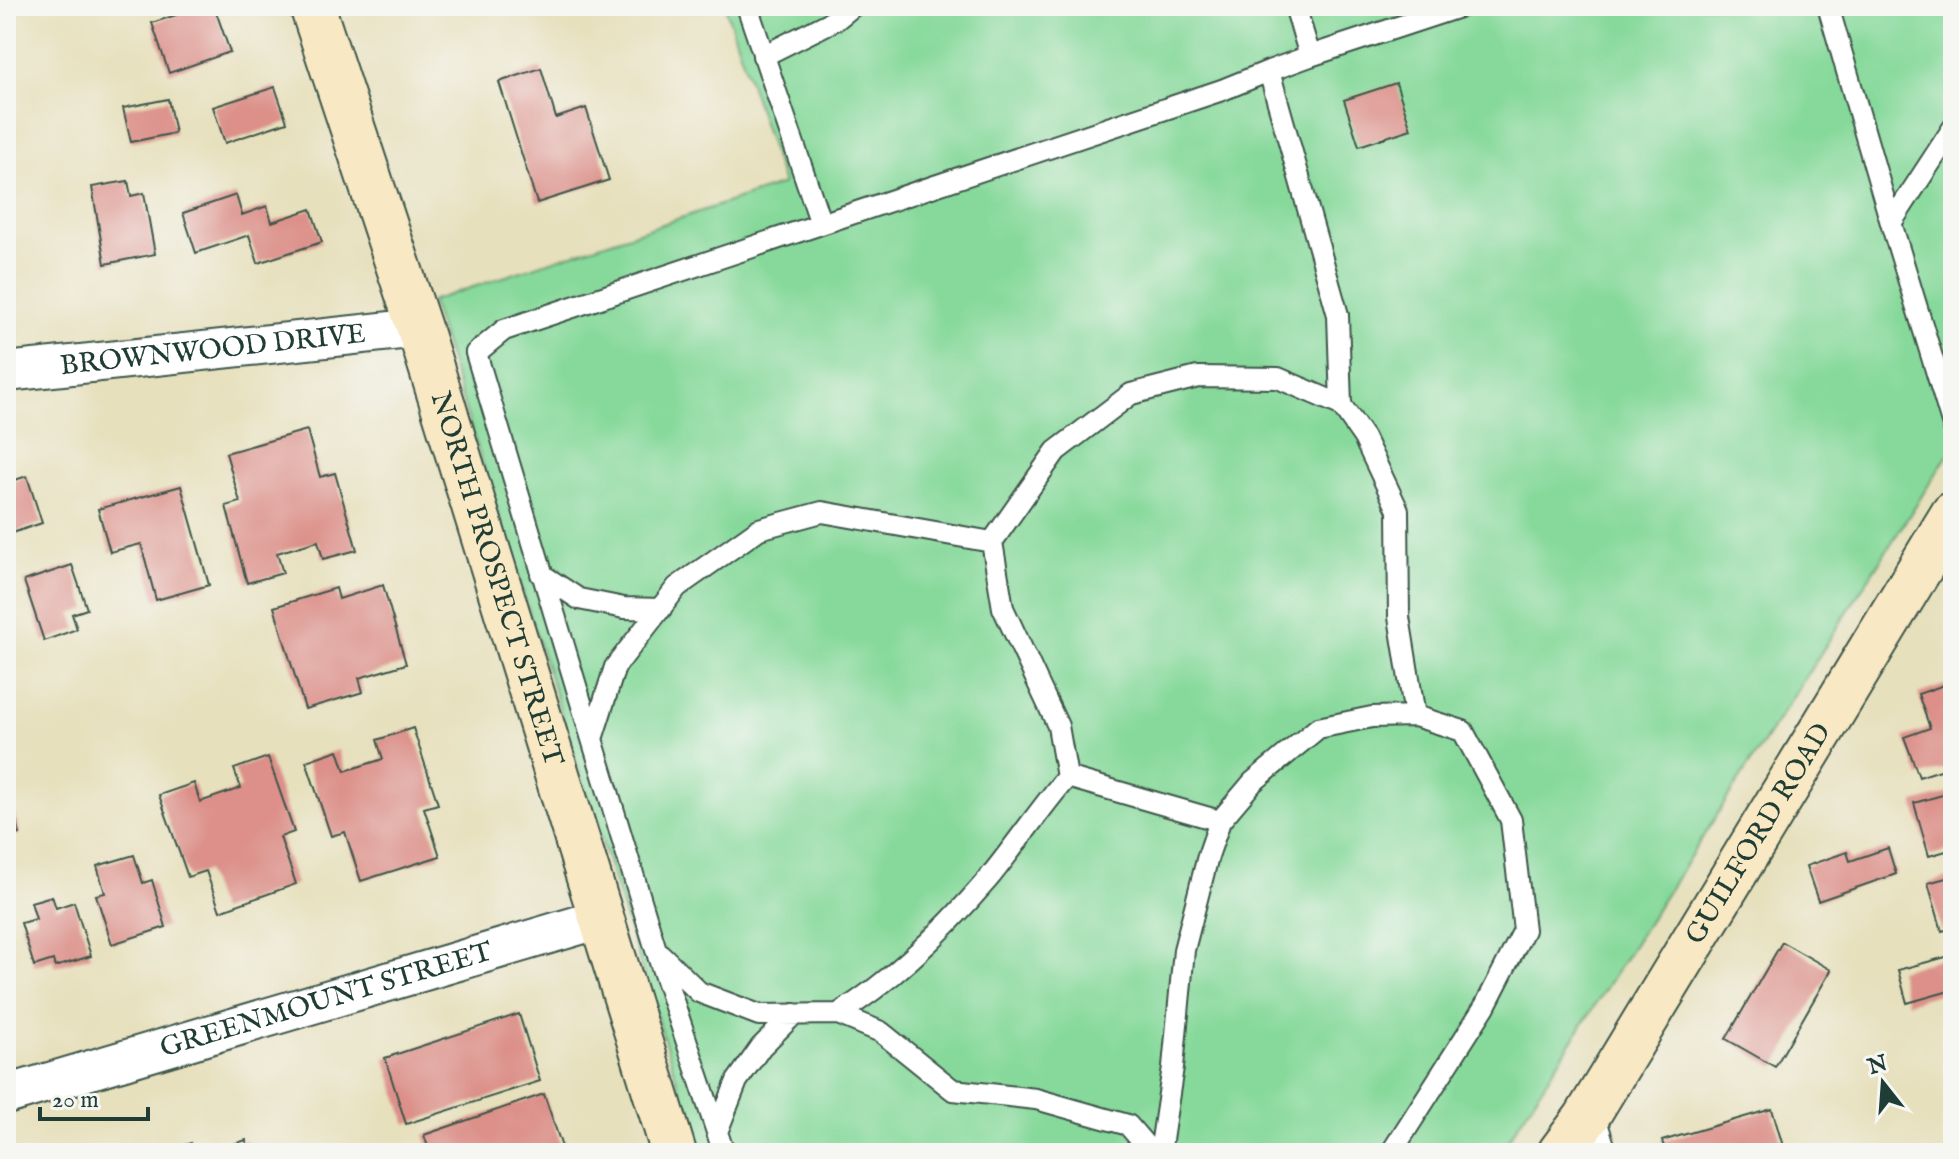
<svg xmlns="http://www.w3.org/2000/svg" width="1959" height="1159" font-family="'IM FELL English',serif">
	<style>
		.green { fill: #87d99b; stroke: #538b68; stroke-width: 2 }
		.building { fill: #dc9089 }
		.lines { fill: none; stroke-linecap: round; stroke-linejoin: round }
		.lane-casing { stroke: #3d5549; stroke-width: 24 }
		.street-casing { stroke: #3d5549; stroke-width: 42 }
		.secondary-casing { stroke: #3d5549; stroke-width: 48 }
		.lane { stroke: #fff; stroke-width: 20 }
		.street { stroke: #fff; stroke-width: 38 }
		.secondary { stroke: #f8e8c3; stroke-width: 44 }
		.labels { text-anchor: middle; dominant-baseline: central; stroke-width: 8; stroke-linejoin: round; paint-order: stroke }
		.street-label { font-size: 28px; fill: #1f3d34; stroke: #f6f6f2 }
	</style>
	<rect width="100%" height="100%" fill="#f6f6f2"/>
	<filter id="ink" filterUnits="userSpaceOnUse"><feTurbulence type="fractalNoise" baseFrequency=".0125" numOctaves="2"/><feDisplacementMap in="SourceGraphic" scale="16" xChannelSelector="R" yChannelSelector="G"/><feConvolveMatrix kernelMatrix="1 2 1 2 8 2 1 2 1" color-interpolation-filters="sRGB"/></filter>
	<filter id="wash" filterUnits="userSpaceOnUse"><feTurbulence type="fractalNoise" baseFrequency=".006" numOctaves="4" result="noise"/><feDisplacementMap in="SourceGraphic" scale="32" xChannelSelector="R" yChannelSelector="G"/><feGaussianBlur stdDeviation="1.8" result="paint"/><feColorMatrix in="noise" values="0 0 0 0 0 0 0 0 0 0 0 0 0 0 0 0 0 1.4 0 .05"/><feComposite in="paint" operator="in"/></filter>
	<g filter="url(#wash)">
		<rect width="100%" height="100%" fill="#e7e0bd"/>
		<!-- green -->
		<path class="green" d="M725 6H1953V447L1500 1153H700L431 301 783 184Z"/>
		<g id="blocks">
			<!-- building -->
			<path class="building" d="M203 6H214L230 52 169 73 152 23Z
				M541 68 556 118 586 108 609 180 537 203 499 82Z
				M1396 83 1411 129 1359 146 1344 100Z
				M275 87 287 122 225 143 213 107Z
				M168 99 175 133 131 142 123 108Z
				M128 181 131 196 144 193 155 254 105 264 92 187Z
				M236 195 242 215 267 206 272 222 311 209 322 242 258 263 249 235 196 253 183 213Z
				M307 430 320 477 335 473 357 550 323 559 318 541 277 553 283 573 247 583 226 506 240 502 226 453Z
				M27 476 42 523 6 535V483Z
				M181 486 209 585 156 600 141 544 110 552 98 509Z
				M72 565 87 609 72 614 77 629 44 641 24 581Z
				M383 585 406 664 359 678 363 692 305 709 274 607 336 588 339 599Z
				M1953 682V766L1919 777 1904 737 1930 728 1918 694Z
				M413 728 438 804 424 808 440 856 361 881 345 832 331 836 306 761 338 750 345 771 383 759 377 740Z
				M268 757 294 832 280 837 296 884 220 911 206 871 188 877 159 795 194 783 200 802 241 788 234 769Z
				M1953 792V849L1929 856 1914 803Z
				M10 799 20 834 6 837V800Z
				M1888 848 1896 874 1818 901 1806 866 1847 852 1850 861Z
				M134 855 143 883 152 880 166 927 112 944 96 895 105 893 97 866Z
				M1953 876V928L1942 931 1928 883Z
				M52 896 56 908 74 902 91 956 55 967 53 960 34 966 21 923 36 919 31 902Z
				M1782 942 1831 970 1775 1067 1726 1039Z
				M1953 955V990L1907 1003 1898 970Z
				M519 1014 540 1081 406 1124 385 1058Z
				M544 1094 564 1153H430L424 1135Z
				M1772 1109 1785 1153H1666L1662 1141Z
				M246 1140 250 1153H208V1152Z
				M191 1143 194 1153H162V1152Z"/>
		</g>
	</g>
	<g filter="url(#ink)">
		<use href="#blocks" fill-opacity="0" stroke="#3d5549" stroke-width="2"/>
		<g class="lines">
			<!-- lane casing -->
			<g class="lane-casing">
				<path id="lane" d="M747 6 821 224
					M1295 6 1310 56 1462 6
					M1828 6 1891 223
					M763 56 837 19 853 6
					M1953 128 1891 223 1953 426
					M1341 405 1364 438 1398 510 1399 617 1415 716 1463 731 1511 820 1524 930 1485 1006 1391 1153
					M541 574 579 599 624 608 661 609
					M592 739 476 353 504 330 1222 90 1269 71
					M1067 777 1220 821
					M658 956 724 1153
					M838 1014C894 980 945 929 988 879 1015 846 1039 810 1067 777L1058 726 1003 608 992 542
					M717 1132 737 1081 761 1047 794 1014
					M1152 1153 1128 1125 1036 1099 953 1090 881 1032 838 1014 759 1015 699 992 656 950 592 739 615 667 677 587 759 529 822 512 992 542 1056 451 1131 394 1198 377 1278 378 1341 405 1338 315 1269 71 1310 56
					M1160 1153 1173 1067 1184 950 1208 856 1220 821 1253 782 1318 728 1372 717 1415 716"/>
			</g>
			<!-- street casing -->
			<g class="street-casing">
				<g id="street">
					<path id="s1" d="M6 372 419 328"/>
					<path id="s2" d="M6 1095 600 919"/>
					<path d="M1586 1118 1597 1153"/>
				</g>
			</g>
			<!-- secondary casing -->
			<g class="secondary-casing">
				<g id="secondary">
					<path id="s3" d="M312 6 419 328 674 1153"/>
					<path id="s4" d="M1560 1153 1586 1118 1953 514"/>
				</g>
			</g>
			<!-- lane -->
			<use href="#lane" class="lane"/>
			<!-- street -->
			<use href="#street" class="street"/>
			<!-- secondary -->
			<use href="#secondary" class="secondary"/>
		</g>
	</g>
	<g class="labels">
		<!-- street labels -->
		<g class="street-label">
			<text stroke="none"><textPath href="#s1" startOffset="208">BROWNWOOD DRIVE</textPath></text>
			<text stroke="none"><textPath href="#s3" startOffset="602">NORTH PROSPECT STREET</textPath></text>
			<text stroke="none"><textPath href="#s4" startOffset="376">GUILFORD ROAD</textPath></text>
			<text stroke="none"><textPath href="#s2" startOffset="334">GREENMOUNT STREET</textPath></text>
		</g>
	</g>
	<!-- margin -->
	<rect width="1959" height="1159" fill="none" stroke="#f6f6f2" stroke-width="32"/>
	<!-- north arrow -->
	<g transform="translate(1883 1083) rotate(343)" stroke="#f6f6f2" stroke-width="6" paint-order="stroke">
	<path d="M0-6L14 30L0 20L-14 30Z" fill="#1f3d34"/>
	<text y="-12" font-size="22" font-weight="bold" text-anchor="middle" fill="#1f3d34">N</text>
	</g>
	<!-- scale -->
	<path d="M40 1107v12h108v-12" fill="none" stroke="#1f3d34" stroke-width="4"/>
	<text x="52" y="1107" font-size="24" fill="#1f3d34" stroke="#f6f6f2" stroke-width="6" paint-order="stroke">20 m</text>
</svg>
